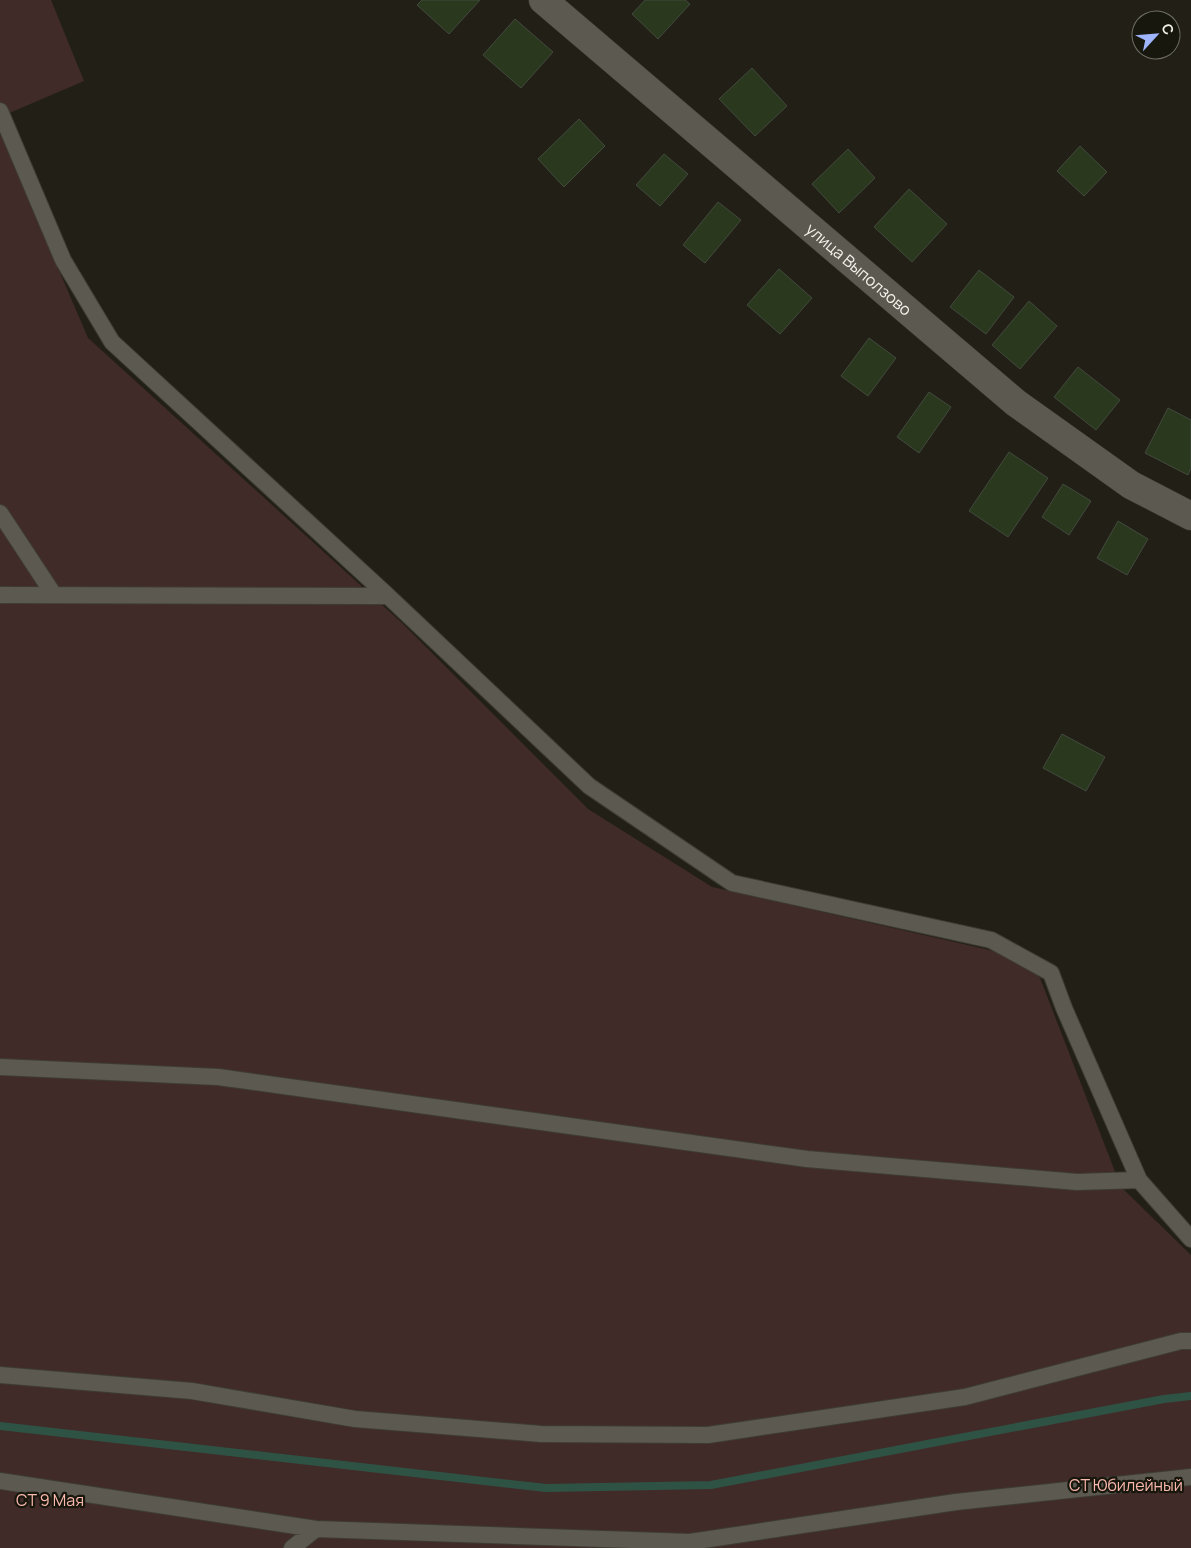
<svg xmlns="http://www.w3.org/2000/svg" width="1191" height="1548" font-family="Manrope,sans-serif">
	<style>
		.green { fill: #412b28 }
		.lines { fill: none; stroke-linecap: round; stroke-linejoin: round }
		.stream { stroke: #2e5345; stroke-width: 8 }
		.building { fill: #2a391e; stroke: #43493f }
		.service-casing { stroke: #3e3c36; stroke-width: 18 }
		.tertiary-casing { stroke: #3e3c36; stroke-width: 29 }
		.service { stroke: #5c5a50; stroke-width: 16 }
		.tertiary { stroke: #5c5a50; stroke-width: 28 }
		.labels { text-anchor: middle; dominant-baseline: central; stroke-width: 4.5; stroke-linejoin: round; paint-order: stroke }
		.street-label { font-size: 16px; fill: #f3f2eb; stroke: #18170d }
		.park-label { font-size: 16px; fill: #fbb8ad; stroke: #18170d }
	</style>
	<rect width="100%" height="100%" fill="#222016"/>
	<!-- green -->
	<path class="green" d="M0 0H51L84 81 0 117Z
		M0 133 88 338 401 622 588 809 712 887 1033 960 1121 1187 1191 1255V1548H0Z"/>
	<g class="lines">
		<!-- stream -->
		<path class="stream" d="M0 1426 546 1488 711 1485 1164 1399 1191 1396"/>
	</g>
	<!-- building -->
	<path class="building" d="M422 0H480L449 34 417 5Z
		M645 0H685L690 4 658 39 632 14Z
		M515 19 553 52 521 88 483 55Z
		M752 68 787 106 755 136 719 99Z
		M579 119 605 146 564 187 538 159Z
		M1080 146 1107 172 1084 196 1057 171Z
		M848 149 875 178 839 213 812 184Z
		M664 154 688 174 660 206 636 185Z
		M909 189 947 224 912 262 874 227Z
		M718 202 741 220 705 263 683 245Z
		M779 269 812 298 780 334 747 305Z
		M979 270 1014 297 986 334 950 307Z
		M1029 301 1057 326 1020 369 992 345Z
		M869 338 896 358 868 396 841 376Z
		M1078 367 1120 400 1096 430 1054 397Z
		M929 392 951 407 919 453 897 437Z
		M1168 408 1191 420V468L1188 475 1145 453Z
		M1009 452 1048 478 1008 537 969 511Z
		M1063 484 1091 501 1069 535 1042 517Z
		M1118 521 1148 539 1127 575 1097 558Z
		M1062 734 1105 757 1086 791 1043 768Z"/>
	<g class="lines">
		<!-- service casing -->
		<g class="service-casing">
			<path id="service" d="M0 111 63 260 112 342 388 596
				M0 513 54 595
				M0 595 388 596 589 786 732 883 991 940 1051 973 1064 1008 1139 1180 1191 1239
				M0 1067 218 1077 807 1159 1077 1182 1139 1180
				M0 1375 192 1391 355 1419 541 1434 708 1435 965 1397 1181 1341H1191
				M0 1481 316 1529 690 1542 956 1502 1191 1477
				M292 1548 316 1529"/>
		</g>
		<!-- tertiary casing -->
		<g class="tertiary-casing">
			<g id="tertiary">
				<path id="s1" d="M543 0 1016 403 1131 485 1191 516"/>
			</g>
		</g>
		<!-- service -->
		<use href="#service" class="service"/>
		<!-- tertiary -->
		<use href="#tertiary" class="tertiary"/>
	</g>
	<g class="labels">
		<!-- street labels -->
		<g class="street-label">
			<text stroke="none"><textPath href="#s1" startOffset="415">улица Выползово</textPath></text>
		</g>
		<!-- park labels -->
		<g class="park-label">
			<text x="1126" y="1485">СТ Юбилейный</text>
			<text x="50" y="1500">СТ 9 Мая</text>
		</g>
	</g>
	<!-- north arrow -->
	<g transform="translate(1156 35) rotate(64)"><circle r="24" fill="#18170d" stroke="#706f66"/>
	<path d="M0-4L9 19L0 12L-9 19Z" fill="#9eb4fd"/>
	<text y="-8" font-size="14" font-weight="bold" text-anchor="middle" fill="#f3f2eb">С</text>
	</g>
</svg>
